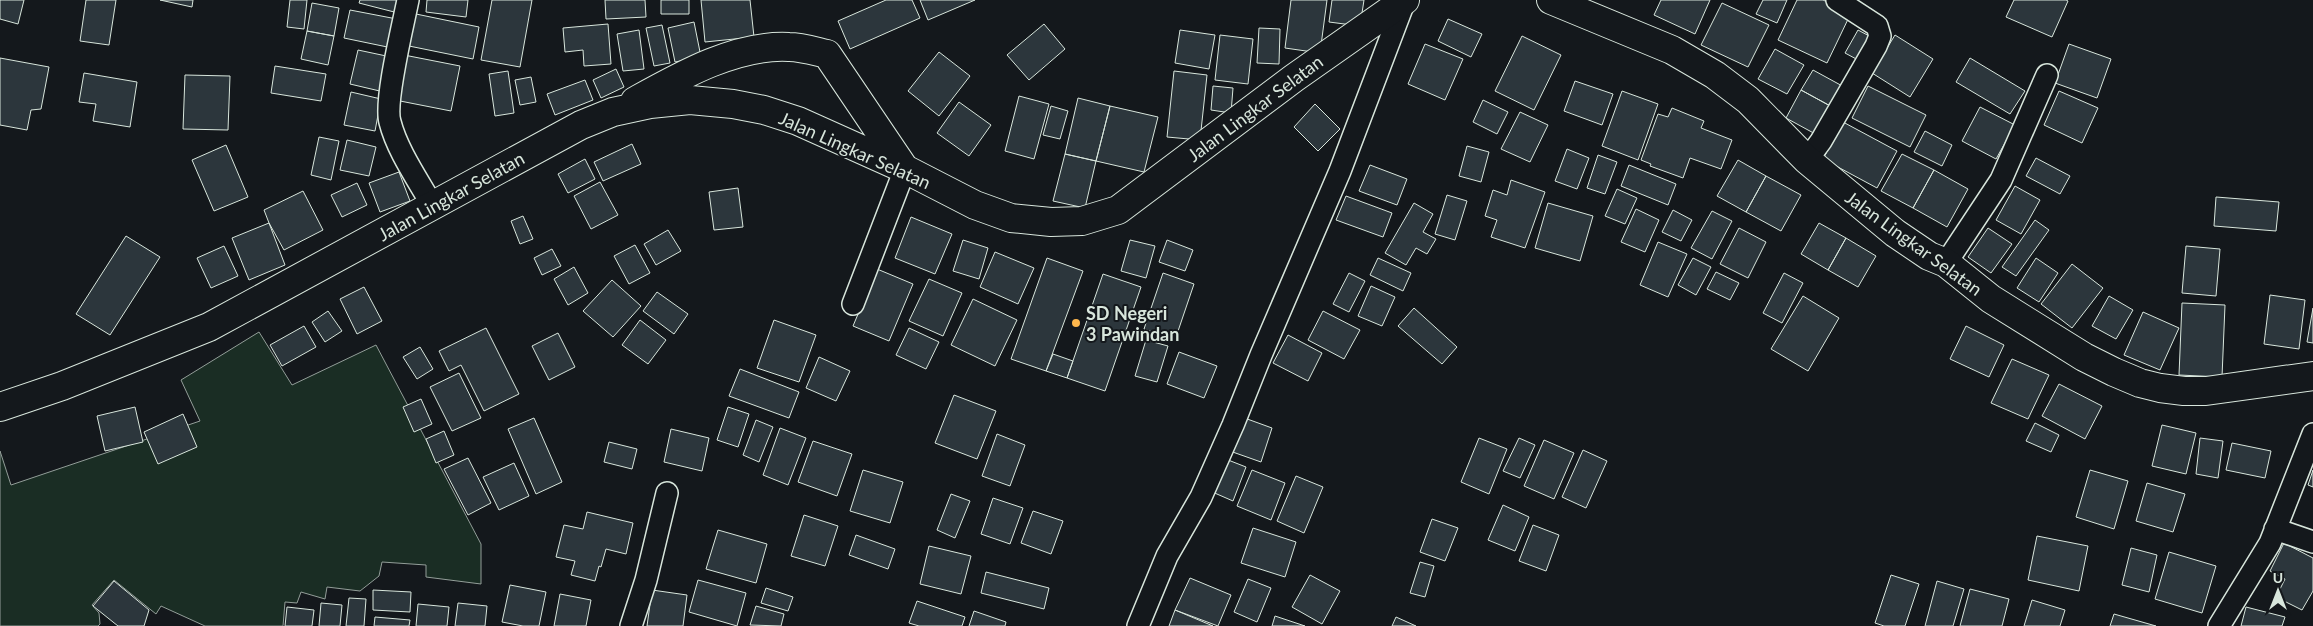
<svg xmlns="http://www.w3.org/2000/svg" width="2313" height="626" font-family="Lato,sans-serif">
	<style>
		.green { fill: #1a2d24; stroke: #939e99 }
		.building { fill: #2c363c; stroke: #d8e6dc }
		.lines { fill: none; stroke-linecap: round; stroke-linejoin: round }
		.minor-casing { stroke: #d8e6dc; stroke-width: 24 }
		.tertiary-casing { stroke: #d8e6dc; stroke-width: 30 }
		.minor { stroke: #14181c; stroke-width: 21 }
		.tertiary { stroke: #14181c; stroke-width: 28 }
		.poi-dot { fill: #ffb74d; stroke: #14181c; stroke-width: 2 }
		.labels { text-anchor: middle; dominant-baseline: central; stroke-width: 4; stroke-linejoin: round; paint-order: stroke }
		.street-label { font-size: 18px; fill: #d8e6dc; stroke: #14181c }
		.poi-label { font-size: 18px; font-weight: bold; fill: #d8e6dc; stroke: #14181c; text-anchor: start }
	</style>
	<rect width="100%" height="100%" fill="#14181c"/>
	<!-- green -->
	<path class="green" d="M259 332 292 385 376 345 481 544V584L426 577V565L382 562 379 576 360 591 327 587 325 599 301 592 297 603 285 602 283 626H205L161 606 156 614 114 580 92 605 99 613 100 624 98 626H0V451L11 485 200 421 181 380Z"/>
	<!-- building -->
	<path class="building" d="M0 0H24L18 24 0 19Z
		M86 0H116L109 45 80 41Z
		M160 0H193L192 7Z
		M290 0H307L304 29 287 27Z
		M360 0H405L402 14 359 3Z
		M427 0H468L466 17 426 12Z
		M492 0H532L520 67 481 60Z
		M605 0H645L646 17 606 19Z
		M661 0H689V14H661Z
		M701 0H750L754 37 705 42Z
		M886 0H912L920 18 850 49 838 21Z
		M920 0H975L928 20Z
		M1291 0H1327L1320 53 1285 48Z
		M1332 0H1364L1360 26 1329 22Z
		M1661 0H1710L1695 34 1654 15Z
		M1763 0H1787L1777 23 1756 14Z
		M1797 0H1823L1851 13 1827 63 1778 40Z
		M2014 0H2066L2068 1 2052 37 2006 17Z
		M312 3 339 8 334 36 307 31Z
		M1722 3 1769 25 1748 67 1701 45Z
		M350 10 402 20 397 49 344 38Z
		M416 14 479 27 473 59 409 46Z
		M1448 19 1482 34 1471 57 1438 41Z
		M694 22 701 57 675 62 668 28Z
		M608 24 611 64 584 66 583 50 565 52 563 28Z
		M1044 24 1065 49 1029 80 1007 55Z
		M662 25 670 63 654 66 646 28Z
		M1259 28 1280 29 1279 64 1257 63Z
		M639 30 644 69 623 71 617 34Z
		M1180 30 1215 35 1209 69 1175 63Z
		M1858 30 1873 38 1860 61 1845 53Z
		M307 31 334 36 328 65 301 59Z
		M1220 35 1253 39 1248 84 1215 80Z
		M1895 35 1933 59 1910 97 1872 73Z
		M1522 36 1561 55 1534 110 1495 91Z
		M1425 44 1463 59 1445 100 1408 84Z
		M2069 44 2111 59 2097 98 2055 83Z
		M1775 49 1804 65 1787 94 1758 79Z
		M358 50 391 57 384 92 350 84Z
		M939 52 970 76 939 116 908 91Z
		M404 55 460 66 451 111 395 100Z
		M0 58 49 67 41 109 31 110 27 130 0 125Z
		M1970 58 2025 91 2010 114 1956 82Z
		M275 66 326 74 321 101 271 93Z
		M616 69 624 87 601 98 593 80Z
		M1813 70 1846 88 1834 108 1801 90Z
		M508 71 514 113 495 116 489 74Z
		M1174 71 1207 75 1200 140 1167 137Z
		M84 73 137 82 130 127 93 121 96 104 79 102Z
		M185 75 230 76 228 130 183 129Z
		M531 77 536 102 520 105 515 80Z
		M585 80 593 100 555 115 547 94Z
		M1575 81 1613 94 1602 125 1564 111Z
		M1213 86 1233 88 1231 113 1211 110Z
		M1868 86 1926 115 1910 147 1852 118Z
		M1801 90 1834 108 1819 136 1786 118Z
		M1622 91 1658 104 1638 160 1602 146Z
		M2059 91 2098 108 2082 143 2044 125Z
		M351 92 381 99 375 131 344 125Z
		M1019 96 1049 104 1034 159 1005 151Z
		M1078 98 1110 106 1096 161 1065 154Z
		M1483 100 1508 112 1497 134 1473 122Z
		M959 102 991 125 969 156 937 133Z
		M1315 104 1340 129 1318 151 1294 127Z
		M1051 106 1068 111 1060 139 1043 135Z
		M1110 106 1158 117 1144 172 1096 161Z
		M1980 107 2015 125 1996 159 1962 141Z
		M1672 108 1704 121 1701 128 1732 140 1721 169 1690 158 1683 178 1650 166 1651 164 1641 160 1658 114 1668 117Z
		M1520 112 1548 125 1530 162 1501 149Z
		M1843 122 1897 151 1877 188 1823 159Z
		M1925 131 1952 145 1942 166 1914 152Z
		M319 137 339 141 331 180 311 175Z
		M347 140 376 147 369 176 340 170Z
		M632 144 641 164 603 181 594 162Z
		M226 145 248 197 214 211 192 160Z
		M1467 146 1489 152 1481 182 1459 176Z
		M1567 149 1589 158 1577 189 1555 181Z
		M1065 154 1096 161 1085 208 1053 201Z
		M1902 154 1934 170 1913 208 1881 191Z
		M1598 155 1617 162 1605 194 1587 188Z
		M2036 158 2070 176 2060 194 2026 176Z
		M585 159 595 179 568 193 558 174Z
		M1738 160 1766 176 1746 212 1717 196Z
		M1370 165 1407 179 1397 205 1359 191Z
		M1629 165 1676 184 1668 205 1621 186Z
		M1934 170 1968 189 1947 227 1913 208Z
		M399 172 410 201 380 212 369 183Z
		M1766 176 1801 195 1781 231 1746 212Z
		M1511 180 1545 192 1525 248 1491 237 1497 220 1485 216 1493 190 1507 195Z
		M600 182 618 215 591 229 574 196Z
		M357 183 367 205 342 217 331 195Z
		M2015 186 2040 200 2021 234 1996 220Z
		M738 188 743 227 714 230 709 192Z
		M1617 189 1637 198 1625 224 1605 216Z
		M303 191 323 230 284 250 269 223 264 210Z
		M1447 195 1467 201 1455 240 1435 234Z
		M1346 196 1392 213 1383 237 1336 220Z
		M2216 197 2279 202 2276 231 2214 226Z
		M1414 203 1433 214 1423 232 1436 239 1427 254 1416 248 1406 265 1385 253Z
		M1548 203 1593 216 1580 261 1535 248Z
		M1636 209 1659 220 1645 252 1621 242Z
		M1673 210 1692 220 1681 241 1662 232Z
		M1712 211 1732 221 1712 259 1691 248Z
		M523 216 533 239 520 244 511 221Z
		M911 217 952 234 935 274 895 258Z
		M2035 220 2049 230 2016 276 2002 267Z
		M269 223 285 265 249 280 232 238Z
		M1819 223 1846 238 1828 270 1801 254Z
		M1739 228 1766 242 1748 278 1720 264Z
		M1988 228 2012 244 1991 273 1968 257Z
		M668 230 681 251 656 265 644 244Z
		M126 236 160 257 110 335 76 314Z
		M1846 238 1876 256 1858 287 1828 270Z
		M963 240 988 248 979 279 953 271Z
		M1130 240 1155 246 1146 278 1121 271Z
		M1167 240 1193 250 1185 271 1159 262Z
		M1658 242 1687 254 1668 297 1640 285Z
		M635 245 650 273 629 284 614 256Z
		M224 246 238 276 211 288 197 258Z
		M2186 246 2220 249 2216 296 2182 293Z
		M552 249 561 266 542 275 534 258Z
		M995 252 1034 268 1018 304 980 287Z
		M1047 258 1083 271 1046 371 1011 359Z
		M1378 258 1411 273 1403 291 1370 275Z
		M1693 258 1711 267 1696 295 1678 285Z
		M2036 258 2058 273 2039 302 2017 288Z
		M2072 264 2103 288 2072 328 2041 304Z
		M574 267 588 293 568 305 554 279Z
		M877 269 913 284 889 341 853 326Z
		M1716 272 1739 283 1730 300 1707 289Z
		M1163 273 1194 284 1175 340 1144 329Z
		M1349 273 1365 281 1349 312 1333 304Z
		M1784 273 1803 283 1782 323 1763 313Z
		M1103 274 1141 287 1105 391 1067 378Z
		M929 279 962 293 943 336 909 321Z
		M612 280 641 306 613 337 583 311Z
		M1371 286 1395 297 1382 326 1358 316Z
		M364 287 382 321 357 334 340 299Z
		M657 292 688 314 674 334 643 311Z
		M2270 295 2305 300 2299 349 2264 344Z
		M1803 296 1839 318 1808 371 1771 349Z
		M2109 296 2133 310 2116 339 2092 326Z
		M973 299 1017 320 995 366 951 345Z
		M2182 303 2225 305 2222 377 2179 375Z
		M1414 308 1457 347 1442 364 1398 326Z
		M2313 308V343L2307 342Z
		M328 311 342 331 325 342 312 322Z
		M1323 311 1360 330 1344 359 1308 340Z
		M2143 312 2179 328 2160 370 2124 355Z
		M640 320 666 340 648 364 622 345Z
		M774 320 816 335 799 382 757 368Z
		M304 326 316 347 282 366 270 345Z
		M1966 326 2004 345 1989 377 1950 359Z
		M486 328 519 394 484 411 461 365 449 371 439 351Z
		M909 328 939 342 926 369 896 355Z
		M558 333 575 367 549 380 532 346Z
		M1288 335 1322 353 1308 381 1273 363Z
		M1146 340 1168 346 1157 382 1135 376Z
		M420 347 433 369 417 379 403 357Z
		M1179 352 1217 366 1204 398 1167 384Z
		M1053 354 1073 361 1067 378 1046 371Z
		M819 357 850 371 836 401 806 388Z
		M2012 359 2049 375 2028 419 1991 403Z
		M740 369 799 392 789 418 729 396Z
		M459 373 481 418 452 431 430 387Z
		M2059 384 2102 406 2085 439 2042 416Z
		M954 395 996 411 977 459 935 443Z
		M421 399 432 424 414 432 403 407Z
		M135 407 143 442 105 451 97 416Z
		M728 407 749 414 738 447 717 440Z
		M183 414 197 447 158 464 144 432Z
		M1239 416 1272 428 1261 462 1227 450Z
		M534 418 562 482 536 494 508 429Z
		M756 420 773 427 759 462 743 455Z
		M2035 423 2059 435 2051 452 2026 441Z
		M2162 425 2196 433 2186 474 2152 466Z
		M780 428 806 438 788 485 763 475Z
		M671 429 709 438 702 471 664 462Z
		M444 431 454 455 436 463 426 439Z
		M997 434 1025 445 1010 486 982 476Z
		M1479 438 1507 449 1489 494 1461 482Z
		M1519 438 1535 445 1520 478 1503 471Z
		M2200 438 2223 441 2218 478 2196 474Z
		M1544 440 1574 453 1554 499 1524 486Z
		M813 441 852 454 837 496 798 482Z
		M609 442 637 449 632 469 604 462Z
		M2232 443 2271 451 2265 478 2226 470Z
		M1583 450 1607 461 1586 508 1562 497Z
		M468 458 491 503 468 515 444 469Z
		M1223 458 1246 467 1233 501 1210 491Z
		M514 463 529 496 499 510 483 477Z
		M863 470 903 482 890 523 850 511Z
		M1252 470 1285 483 1271 520 1237 506Z
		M2090 470 2128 481 2114 529 2076 517Z
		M2313 470V487L2308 485Z
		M1296 476 1323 487 1304 533 1277 521Z
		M2147 483 2185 494 2173 532 2136 521Z
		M951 494 970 501 955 538 937 530Z
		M993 498 1023 508 1010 544 981 534Z
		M1503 505 1529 517 1515 551 1488 540Z
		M1033 511 1063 521 1051 554 1021 543Z
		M587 512 633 523 626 554 606 549 601 567 599 566 595 581 571 575 575 561 556 557 564 525 583 529Z
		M804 515 838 526 825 566 791 556Z
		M1432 519 1458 528 1445 561 1420 552Z
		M1533 525 1559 535 1546 571 1519 561Z
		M1253 528 1296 542 1285 577 1241 563Z
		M718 530 767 544 756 583 706 569Z
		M856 535 895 549 888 569 849 555Z
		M2037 536 2088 546 2079 591 2028 580Z
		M2284 543 2313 558V591L2302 610 2276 597 2285 579 2270 571Z
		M929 546 971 556 961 594 920 584Z
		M2131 548 2157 555 2149 592 2122 585Z
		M2169 552 2216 566 2202 613 2155 599Z
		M1420 562 1434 566 1425 597 1410 593Z
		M986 572 1049 588 1044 609 981 593Z
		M1310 575 1340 591 1322 624 1292 607Z
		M1891 575 1919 584 1905 626H1884L1875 623Z
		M1190 578 1231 595 1218 626 1175 610Z
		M1248 579 1271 588 1257 622 1234 612Z
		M698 580 746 593 737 626 689 612Z
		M114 581 149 610 144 626H118L93 606Z
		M1937 581 1964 589 1953 626H1925Z
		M510 585 546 592 539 626H523L502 622Z
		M766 588 793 597 788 611 761 603Z
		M1970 589 2009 599 2002 626H1960Z
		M373 590 411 592 410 612 373 610Z
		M652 590 687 595 683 626H647Z
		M560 594 591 600 586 626H554Z
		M349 598 366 599 364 626H346Z
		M2032 600 2065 610 2060 626H2024Z
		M917 601 965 617 962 626H919L909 623Z
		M321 603 342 605 340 626H319Z
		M458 603 487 606 485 626H455Z
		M418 604 449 607 447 626H416Z
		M756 606 784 614 781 626 750 625Z
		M287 607 314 610 312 626H285Z
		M2246 607 2285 617 2282 626H2241Z
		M1175 610 1213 626H1169Z
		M974 611 1006 622 1005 626H969Z
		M2114 614 2156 626H2110Z
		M1275 616 1305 626H1272Z
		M375 617 410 620 409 626H374Z
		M1396 617 1416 626H1392Z"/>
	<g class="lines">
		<!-- minor casing -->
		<g class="minor-casing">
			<path id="minor" d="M408 0C403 25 384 102 390 122 397 150 418 180 432 205
				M1807 160 1821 141 1876 46 1880 36 1877 26 1837 0
				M1946 263 2001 180 2047 75
				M853 304 905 169
				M2275 529 2313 542
				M631 626 646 580 667 493
				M1138 626 1167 556 1201 497 1233 425 1261 355 1340 171 1405 0
				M2219 626 2270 543 2313 434"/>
		</g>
		<!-- tertiary casing -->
		<g class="tertiary-casing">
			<path id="tertiary" d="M1551 0 1672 50 1715 75 1748 100 1807 160 1895 233 1929 256 1946 263 1991 299 2084 357 2114 372 2140 383 2160 388 2184 391H2206L2313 376
				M635 101C680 76 736 44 789 47 801 47 814 51 827 54L904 168
				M0 407 62 386 209 327 581 125 613 112 650 104 690 100 733 104 764 110 798 121 905 169 975 205 1011 218 1051 222 1082 221 1118 210 1294 78 1405 0"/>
		</g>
		<!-- minor -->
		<use href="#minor" class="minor"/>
		<!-- tertiary -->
		<use href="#tertiary" class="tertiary"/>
	</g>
	<!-- markers -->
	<circle class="poi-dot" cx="1076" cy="323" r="5"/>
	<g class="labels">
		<!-- street labels -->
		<g class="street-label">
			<text transform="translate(1255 108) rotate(-37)">Jalan Lingkar Selatan</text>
			<text transform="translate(855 150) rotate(24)">Jalan Lingkar Selatan</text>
			<text transform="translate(451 196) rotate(-29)">Jalan Lingkar Selatan</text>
			<text transform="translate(1914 243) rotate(36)">Jalan Lingkar Selatan</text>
		</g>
		<!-- poi labels -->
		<g class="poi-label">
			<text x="1086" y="313">SD Negeri<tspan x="1086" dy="21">3 Pawindan</tspan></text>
		</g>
	</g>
	<!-- north arrow -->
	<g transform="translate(2278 591)" stroke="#14181c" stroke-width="4" paint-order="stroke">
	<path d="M0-4L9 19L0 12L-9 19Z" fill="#d8e6dc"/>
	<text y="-8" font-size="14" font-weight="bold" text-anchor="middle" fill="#d8e6dc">U</text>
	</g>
</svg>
